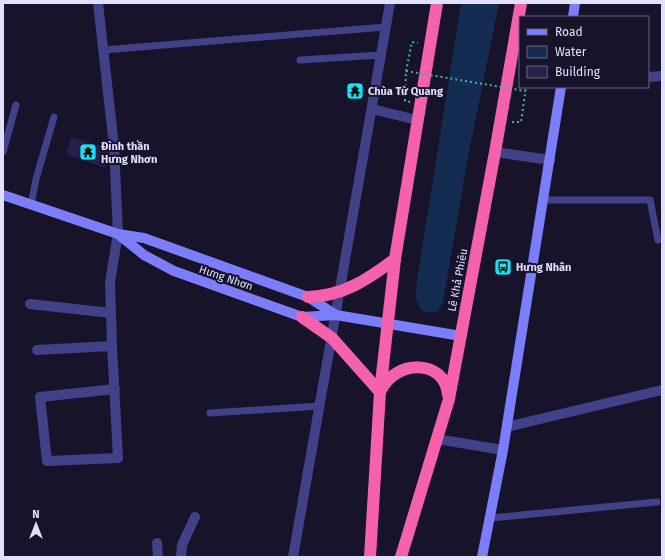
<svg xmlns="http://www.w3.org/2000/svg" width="665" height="560" font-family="'Fira Sans',sans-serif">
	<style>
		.water { fill: #132c50 }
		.building { fill: #27204b }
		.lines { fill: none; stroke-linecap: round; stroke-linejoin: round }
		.path { stroke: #38b8ac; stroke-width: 2; stroke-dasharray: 2 3; stroke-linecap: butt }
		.lane { stroke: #414187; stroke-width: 7 }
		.street { stroke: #414187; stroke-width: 10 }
		.secondary { stroke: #7c7df8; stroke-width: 10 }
		.highway { stroke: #f661ae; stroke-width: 12 }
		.path-bridge { stroke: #38b8ac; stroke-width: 2; stroke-dasharray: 2 3; stroke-linecap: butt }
		.labels { text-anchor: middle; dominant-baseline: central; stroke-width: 4; stroke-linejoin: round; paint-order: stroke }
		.poi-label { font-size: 11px; font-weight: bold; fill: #e2dffd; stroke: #16132b; text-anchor: start }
		.street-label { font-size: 11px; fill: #e2dffd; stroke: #16132b }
	</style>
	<rect width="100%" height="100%" fill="#16132b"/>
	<!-- water -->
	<path class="water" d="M461 3H499L468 157 443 302 438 311 429 313 421 310 416 300V287Z"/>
	<!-- building -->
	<path class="building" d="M71 137 108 149V159L105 168 66 154Z"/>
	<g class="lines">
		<!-- path -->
		<path class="path" d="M410 102 405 101 406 71 412 42 418 43
			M512 122H521L526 87"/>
		<!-- lane -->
		<path class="lane" d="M103 50 386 27
			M300 60 381 55
			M3 152 16 105
			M544 200H650L658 240
			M31 205 36 179 54 117
			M210 413 320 406
			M491 518 657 502"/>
		<!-- street -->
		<path class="street" d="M648 77 662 76
			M372 109 417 120
			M495 152 550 160
			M30 304 111 313
			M112 346 118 458 47 461 40 397 115 389
			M37 350 112 346 110 282 118 234 114 146 98 3
			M507 427 662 390
			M437 439 503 450
			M157 543 158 557
			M181 557 182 545 195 517
			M293 557 390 3"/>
		<!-- secondary -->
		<path class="secondary" d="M573 17 575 3
			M3 195 118 234 144 238 308 297 336 315
			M118 234 144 255 174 271 302 317 336 315 461 336
			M482 557 503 450 561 87"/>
		<!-- highway -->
		<path class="highway" d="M308 297C343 296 367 280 395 259
			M302 317 332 338 380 392
			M381 390C395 360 445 358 448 395
			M370 557 380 392 395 259 437 3
			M401 557 449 399 495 152 521 3"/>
		<!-- path-bridge -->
		<path class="path-bridge" d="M406 71 525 91"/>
	</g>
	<!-- icons -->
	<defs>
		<g id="temple-square" transform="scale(0.9)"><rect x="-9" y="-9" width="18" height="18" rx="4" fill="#16e4f2" stroke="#16132b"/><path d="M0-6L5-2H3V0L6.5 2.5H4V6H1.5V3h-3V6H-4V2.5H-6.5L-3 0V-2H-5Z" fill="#111"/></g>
		<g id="bus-square" transform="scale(0.9)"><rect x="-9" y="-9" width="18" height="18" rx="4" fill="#16e4f2" stroke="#16132b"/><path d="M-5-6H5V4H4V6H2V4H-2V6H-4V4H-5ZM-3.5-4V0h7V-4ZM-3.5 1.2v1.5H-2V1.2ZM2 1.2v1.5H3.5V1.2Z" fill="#111"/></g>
	</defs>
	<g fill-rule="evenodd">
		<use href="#temple-square" x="355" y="91"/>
		<use href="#temple-square" x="88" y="152"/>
		<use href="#bus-square" x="503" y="267"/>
	</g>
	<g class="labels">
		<!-- poi labels -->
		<g class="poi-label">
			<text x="368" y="91">Chùa Từ Quang</text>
			<text x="101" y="146">Đình thần<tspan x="101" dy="13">Hưng Nhơn</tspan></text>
			<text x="516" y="267">Hưng Nhân</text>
		</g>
		<!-- street labels -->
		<g class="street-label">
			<text transform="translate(226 278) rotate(19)">Hưng Nhơn</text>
			<text transform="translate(458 280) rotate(-79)">Lê Khả Phiêu</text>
		</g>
	</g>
	<!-- border -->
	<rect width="665" height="560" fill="none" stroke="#e2dffd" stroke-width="8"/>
	<!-- legend -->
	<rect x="519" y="16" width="130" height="72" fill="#16132b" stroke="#68657f"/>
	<rect x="527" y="29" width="20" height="6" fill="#7c7df8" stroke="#68657f"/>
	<text x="555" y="36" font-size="12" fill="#e2dffd">Road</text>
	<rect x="527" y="46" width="20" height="12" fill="#132c50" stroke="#68657f"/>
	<text x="555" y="56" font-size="12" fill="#e2dffd">Water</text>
	<rect x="527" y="66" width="20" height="12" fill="#27204b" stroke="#68657f"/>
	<text x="555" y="76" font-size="12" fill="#e2dffd">Building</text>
	<!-- north arrow -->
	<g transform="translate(36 524)" stroke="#16132b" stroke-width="3" paint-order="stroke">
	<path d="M0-3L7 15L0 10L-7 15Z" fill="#e2dffd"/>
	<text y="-6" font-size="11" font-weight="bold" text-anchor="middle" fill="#e2dffd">N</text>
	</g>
</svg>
